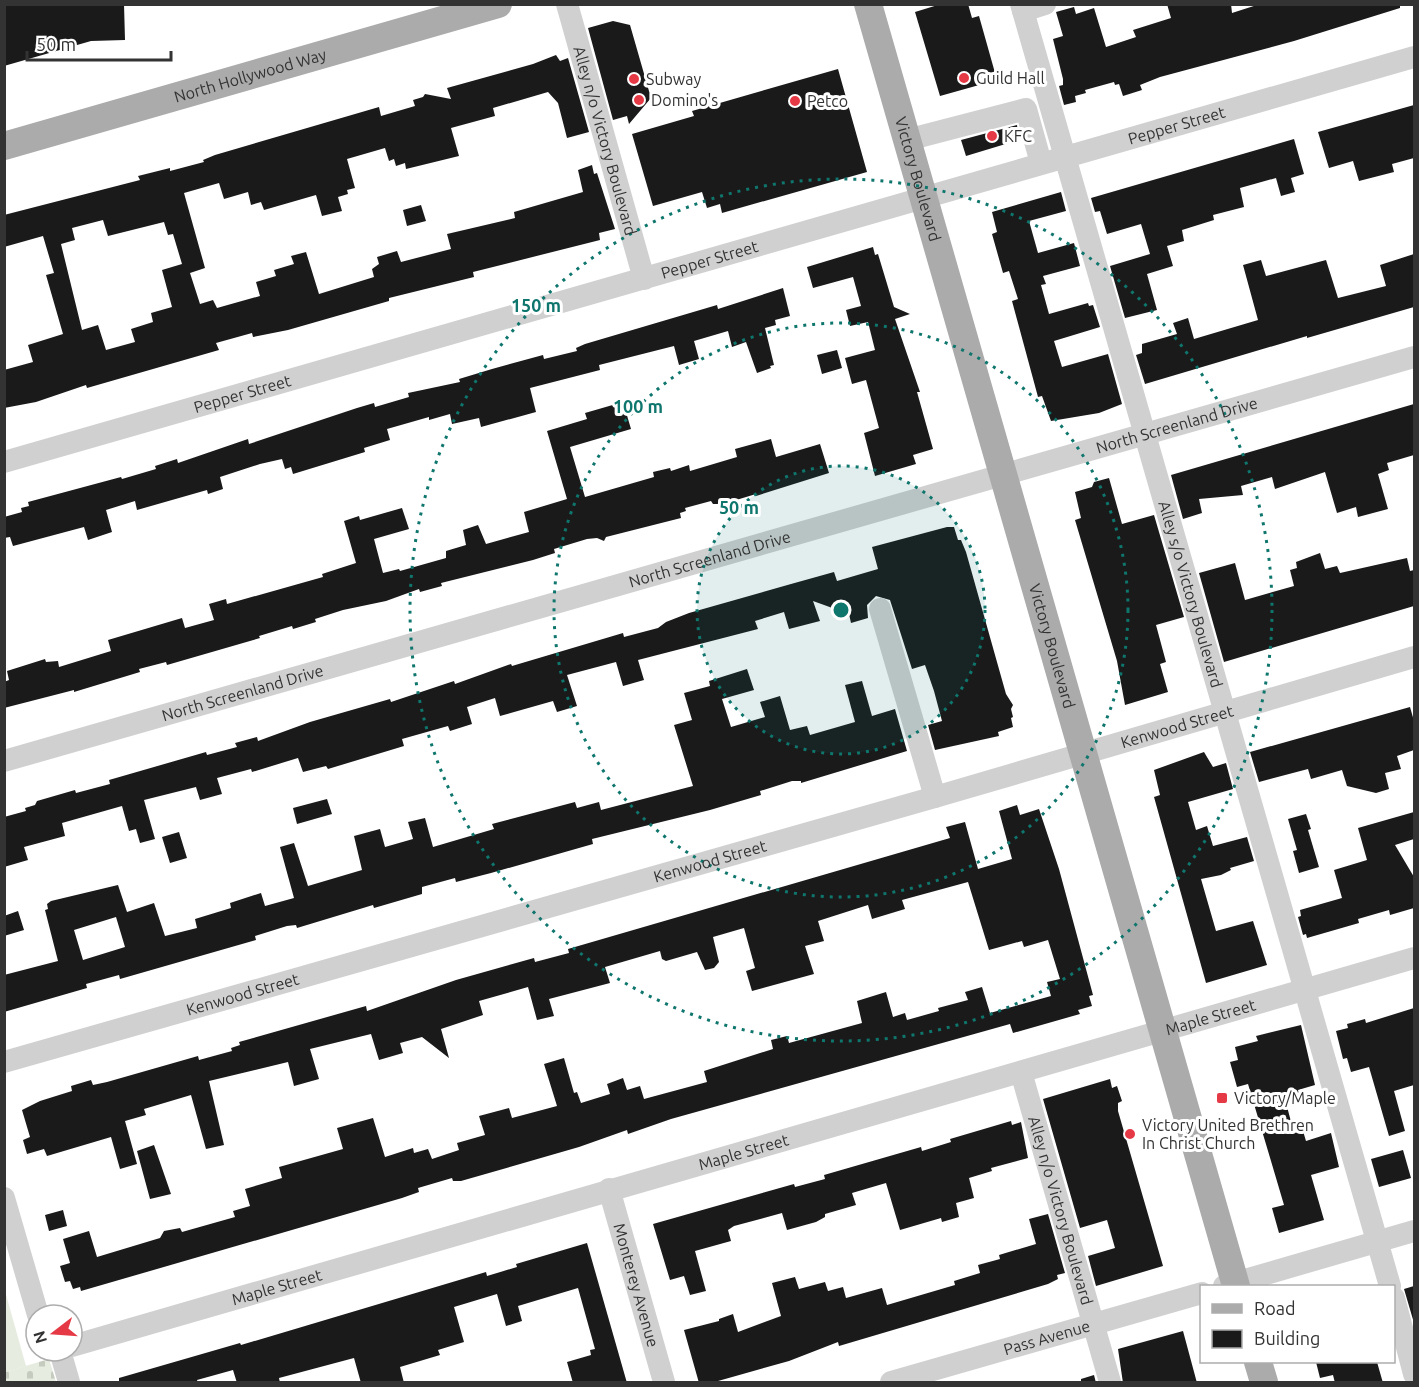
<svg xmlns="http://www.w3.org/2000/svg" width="1419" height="1387" font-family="Ubuntu,sans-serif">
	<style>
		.cemetery { fill: url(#cemetery-stones) }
		.park { fill: #e6ecdf }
		.building { fill: #1a1a1a; fill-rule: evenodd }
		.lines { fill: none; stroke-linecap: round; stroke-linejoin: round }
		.minor { stroke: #d0d0d0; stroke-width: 22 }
		.major { stroke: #ababab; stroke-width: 28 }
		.ring { fill: none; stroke: #0f766e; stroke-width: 3; stroke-dasharray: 3 6 }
		.poi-dot { fill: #e63946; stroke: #fff; stroke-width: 2 }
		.labels { text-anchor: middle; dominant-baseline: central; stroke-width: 6; stroke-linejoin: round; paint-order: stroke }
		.street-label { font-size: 16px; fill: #333; stroke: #fff }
		.poi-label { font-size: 16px; fill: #333; stroke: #fff; text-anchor: start }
		.centre { fill: #0f766e; stroke: #fff; stroke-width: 3 }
		.ring-label { font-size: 18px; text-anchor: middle; font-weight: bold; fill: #0f766e; stroke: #fff; stroke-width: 6; stroke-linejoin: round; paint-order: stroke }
	</style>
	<defs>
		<pattern id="cemetery-stones" width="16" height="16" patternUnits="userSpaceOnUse" patternTransform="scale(1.5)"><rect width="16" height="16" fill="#e6ecdf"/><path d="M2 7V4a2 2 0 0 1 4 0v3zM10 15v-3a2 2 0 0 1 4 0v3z" fill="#c6cbc0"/></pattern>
	</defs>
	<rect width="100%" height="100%" fill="#fff"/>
	<!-- cemetery -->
	<path class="cemetery" d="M49 1359 56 1382H5V1372Z"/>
	<!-- park -->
	<path class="park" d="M5 1291 26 1366 5 1372H4Z"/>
	<!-- building -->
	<path class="building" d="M4 4H124L125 40 91 41 4 66Z
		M941 4H968L972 18 979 16 997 80 940 96 915 12Z
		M1167 4H1231L1232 13 1260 4H1400V8L1294 41 1160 77 1140 85 1142 90 1123 96 1119 84 1115 85 1114 82 1085 90 1086 93 1075 96 1076 102 1064 105 1059 86 1063 85V79L1053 39 1063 36 1056 12 1074 7 1076 14 1094 8 1106 47 1136 37 1133 30 1171 18Z
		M613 21 630 25 651 98 629 124 627 116 613 120 588 28Z
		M556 55 560 61 568 58 589 132 567 138 558 103 548 92 493 108 495 116 451 128 459 156 406 169 405 163 396 166 394 159 389 161 385 148 347 159 355 188 347 190 348 194 338 197 342 211 322 216 316 195 264 210 261 202 251 205 248 192 224 199 219 183 184 193 205 268 190 273 200 304 213 300 217 308 260 296 256 282 276 276 274 270 294 264 291 256 306 252 319 294 374 277 372 269 379 264 377 257 397 251 401 262 451 249 447 234 515 218 514 212 583 192 578 170 592 165 594 174 597 173 615 229 599 233 600 240 473 272 474 277 389 298V301L288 330 253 337 252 333 216 343 219 350 87 388 86 385 36 402 4 408V370L33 362 28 345 63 334 46 275 54 273 43 236 4 247V215L140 180 138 176 170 168V171L204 162 203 160 215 155 379 107 381 116 415 106 413 100 423 97 425 94 451 99 447 88 533 64ZM103 220 108 236 164 222 168 235 173 234 182 264 162 270 172 307 151 313 153 322 131 329 135 342 106 350 98 325 82 330 61 244 75 240 72 228Z
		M838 69 867 172 722 213 720 204 707 208 702 192 653 206 632 134 694 116 692 111Z
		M1414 105V158L1392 164 1394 172 1359 181 1353 161 1329 168 1318 132Z
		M1017 125 1019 140 966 156 961 140Z
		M1294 139 1304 174 1291 178 1295 192 1281 196 1276 178 1240 188 1244 207 1213 215 1214 220 1182 230 1184 241 1167 246 1173 266 1147 274 1157 310 1125 318 1110 266 1150 254 1141 224 1107 234 1100 211 1095 212 1091 198Z
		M1061 192 1066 211 1029 221 1038 253 1074 243 1080 266 1043 276 1046 284 1041 285 1049 314 1088 303 1089 306 1093 305 1100 327 1054 341 1062 367 1108 354 1122 404 1099 413 1051 421 1042 396 1038 397 1012 301 1018 299 1009 271 1003 273 992 234 997 232 992 212Z
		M421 205 426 221 407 226 403 210Z
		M873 247 875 255 878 254 894 307 910 314 895 319 920 392H917L933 449 913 455 916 464 875 476 864 433 879 428 866 380 852 384 845 358 875 350 868 322 850 326 846 310 861 306 853 277 813 288 807 267Z
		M1414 254V307L1307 338V336L1145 384 1136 355 1142 353V344L1177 334 1173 323 1188 318 1194 339 1258 320 1243 265 1261 260 1266 276 1326 260 1338 298 1386 286 1380 265Z
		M783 288 790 316 775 320 776 325 765 328 774 365 770 366 771 368 757 373 746 342 732 347 728 331 694 341 699 359 679 365 674 346 599 365 600 370 530 388 536 412 481 427 479 418 452 424 450 414 429 420V417L387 429 390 440 364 448 365 452 293 474 291 467 285 469 282 459 260 464 220 477 223 489 208 494 207 490 137 510 135 501 106 510 112 532 88 540 84 527 13 546 10 537 4 538V517L22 512 21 508 29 506 28 502 121 477 122 479 156 469 155 466 177 459 178 463 248 439 249 444 357 408 374 403 375 407 409 397 408 393 460 382 459 379 492 369 543 355 544 359 577 351 576 348 585 344 717 305 718 309Z
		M837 350 842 368 822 374 817 355Z
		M623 402 631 429 570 447 585 497 654 477 653 472 670 468 671 471 689 465 690 471 737 457 735 449 771 439 776 457 820 444 829 473 756 496V494L723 504H713L711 501 685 508 686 511 680 513 681 518 606 537 604 541 597 538 587 539 554 549 555 553 533 560 441 583 442 586 420 592 419 589 386 601 343 610 315 619 316 622 293 629 292 626 259 636 260 638 167 665 166 662 139 669 140 672 74 692V690L4 708V682L9 680 7 671 45 659 46 662 58 661 59 667 111 651 108 640 182 618 185 628 214 620 209 604 226 599 227 604 323 577 322 574 356 563 344 521 359 516 360 520 402 508 409 529 374 539 383 573 399 569 400 571 446 558V551L466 545 463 530 478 525 486 544 529 532 524 512 567 499 547 431 587 419 585 413Z
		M1414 404V455L1387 463 1389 470 1378 474 1388 509 1358 517 1356 507 1337 513 1325 472 1275 489 1272 477 1241 486 1243 495 1199 499 1202 513 1183 519 1171 475Z
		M1109 478 1122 524 1154 515 1184 617 1156 625 1166 662 1160 664 1168 692 1125 705 1117 661 1075 520 1081 518 1075 492 1092 487 1094 482Z
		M947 527H954L958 540H961L966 552 1006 694 1013 705 1011 709 1013 717 1011 718 1013 727 998 732 999 736 935 750 928 725 942 721 934 691 925 665 912 669 890 600 876 596 867 605 868 618 851 623 849 614 813 601 820 621 789 629 784 612 755 621 758 629 638 660 644 680 623 686 616 662 567 675 577 706 557 712 553 701 500 716 495 698 467 707 472 724 450 731 448 726 402 739 404 746 328 769 326 766 303 772 298 758 252 772 251 769 217 778 222 794 200 800 196 787 144 800 155 839 140 843 136 829 129 831 122 806 62 823 65 836 24 847 28 860 4 867V817L26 811 25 808 35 805 37 801 75 790 76 793 110 784 109 780 206 752 207 755 237 747 235 743 257 737 258 741 310 722 390 699 391 702 454 681 455 684 511 664 512 666 623 633 624 637 658 628 666 622 689 613 791 584 834 572 837 581 878 569 872 547Z
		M1320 553 1325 569 1337 566 1340 573 1407 558 1410 571 1414 570V606L1224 662 1199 573 1235 563 1245 600 1294 586 1290 570 1297 568 1296 562Z
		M747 669 754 690 722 699 731 727 765 717 760 702 780 696 790 730 807 726 810 735 855 722 845 685 862 681 872 716 895 709 907 751 801 783V781H792L760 791 761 795 710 810 592 839 593 844 491 873 456 882 455 878 422 887V894L374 908 373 905 297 928 296 925 287 926 255 936 256 940 120 979 119 975 86 984 87 988 4 1012V975L58 961 45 910 48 909 47 904 51 901 118 885 127 912 154 903 165 936 197 928 195 919 231 908 230 903 261 893 265 906 294 898 280 847 294 843 308 886 362 870 354 836 380 829 385 847 413 839 408 822 425 818 433 847 494 829 492 824 575 802 577 808 599 802 601 810 693 786 674 725 692 720 684 693 710 686 709 681ZM116 917 125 947 83 960 74 930Z
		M1410 707 1414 721V750L1397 756 1401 769 1385 773 1389 789 1376 793 1347 786 1342 770 1311 779 1308 769 1259 782 1250 752Z
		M1204 752 1213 767 1226 763 1233 789 1188 802 1196 830 1207 826 1213 846 1247 837 1254 861 1230 868 1231 870 1221 875 1201 879 1216 931 1253 921 1267 965 1206 983 1154 797 1160 795 1154 770Z
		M327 799 332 814 297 824 293 808Z
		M1017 805 1020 815 1039 809 1059 869 1093 995 1089 996 1092 1006 1078 1010 1080 1014 1013 1033 1010 1024 671 1119 628 1134 627 1130 579 1147 461 1181H453L452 1178 418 1188 419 1192 402 1198 81 1291 80 1287 73 1289 70 1281 65 1282 60 1266 70 1263 63 1239 89 1231 97 1257 160 1238 164 1231 180 1228 182 1232 235 1217 233 1211 250 1206 245 1189 282 1178 279 1167 343 1149 337 1128 373 1118 385 1157 413 1148 414 1153 428 1149 432 1159 459 1150 457 1143 485 1135 479 1116 509 1108 512 1118 557 1106 544 1064 564 1058 574 1093 577 1092 581 1103 610 1094 607 1084 623 1078 627 1090 640 1086 644 1099 707 1082 704 1071 773 1049 771 1040 787 1036 789 1043 862 1023 857 1001 886 992 893 1017 905 1013 907 1020 939 1011 938 1008 968 1000 965 992 982 987 990 1013 1051 996 1047 982 1060 979 1048 940 1024 947 1022 941 989 950 968 882 902 900 905 909 872 919 868 905 818 921 824 941 805 946 814 974 752 991 746 971 755 968 744 928 713 937 719 962 714 968 705 970 697 952 666 961 662 959 660 951 605 967 610 983 549 999 554 1016 537 1020 528 987 479 1001 483 1015 441 1029 449 1058 422 1037 400 1043 403 1053 379 1060 371 1034 310 1049 319 1079 294 1086 288 1062 209 1081 224 1145 206 1149 191 1095 144 1109 146 1115 125 1121 137 1164 120 1169 111 1137 47 1156 44 1149 27 1154 23 1140 30 1137 22 1110 40 1101 72 1091 71 1086 91 1080 93 1085 107 1082 198 1056 199 1060 232 1051 231 1048 240 1045 239 1042 366 1006 367 1011 456 980 534 958 535 962 569 953 568 949 950 838 946 827 965 822 978 869 1012 859 999 811Z
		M1414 812V839L1395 845 1414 877V908L1390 915 1389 910 1358 919 1359 923 1307 938 1306 934 1303 935 1298 917 1301 916 1300 910 1342 898 1334 870 1367 860 1358 828Z
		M1306 814 1311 829 1308 830 1319 867 1299 873 1293 851 1297 850 1288 819Z
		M179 832 187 858 170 863 162 837Z
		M18 911 24 930 4 936V916Z
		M1414 1008V1085L1394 1091 1405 1131 1389 1136 1369 1067 1351 1072 1347 1058 1343 1059 1336 1031 1348 1028 1347 1024 1365 1019 1366 1023Z
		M1301 1025 1315 1085 1298 1090 1299 1095 1285 1099 1294 1133 1303 1131 1306 1141 1331 1133 1339 1167 1311 1175 1324 1220 1279 1233 1272 1208 1284 1205 1271 1161 1248 1084 1237 1087 1230 1062 1238 1060 1235 1047 1258 1041 1256 1036Z
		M1110 1079 1112 1088 1117 1086 1122 1101 1118 1103V1111L1163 1266 1096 1286 1088 1256 1115 1248 1107 1220 1080 1228 1043 1099Z
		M1011 1121 1012 1125 1021 1122 1028 1158 991 1168 992 1171 969 1178 974 1198 956 1203 959 1217 942 1222 941 1218 900 1230 886 1183 852 1193 856 1205 825 1214V1217L816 1222 787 1230 782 1213 734 1226 728 1230 731 1241 695 1251 706 1291 690 1295 684 1276 670 1280 653 1224 794 1184 795 1187 825 1179 824 1175 921 1147 922 1151 951 1142 950 1139Z
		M154 1145 171 1194 150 1199 137 1151Z
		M1403 1150 1411 1178 1379 1187 1371 1159Z
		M63 1210 67 1226 49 1231 45 1215Z
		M1048 1214 1065 1273 1057 1275 1058 1279 1048 1284 839 1346 838 1342 789 1361 711 1383H699L684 1330 719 1321V1319L733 1314 738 1332 781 1316 772 1283 795 1277 799 1289 825 1282 828 1291 843 1287 846 1298 882 1288 887 1305 955 1285 954 1281 980 1273 978 1265 1000 1259 999 1255 1036 1244 1029 1219Z
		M587 1243 627 1383H573L567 1362 591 1355 590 1350 595 1349 578 1288 518 1306 522 1321 506 1326 497 1294 454 1307 464 1342 438 1350 440 1355 400 1367 404 1383H361L354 1358 279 1378 280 1383H237L233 1370 197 1380 198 1383H119V1378L240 1343 241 1345 486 1272 487 1276 517 1267 516 1264Z
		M1414 1286V1323L1404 1289Z
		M1183 1331 1197 1383H1123L1118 1349Z
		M1316 1362H1377L1383 1383H1335L1333 1375 1320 1378Z
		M1094 1375 1096 1383H1081V1379Z"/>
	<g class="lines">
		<!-- minor -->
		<g class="minor">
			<path id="s1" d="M567 4 644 279"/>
			<path id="s2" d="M1021 4 1390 1286"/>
			<path d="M1023 11 1045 4"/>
			<path d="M907 140 1026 109 1041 163"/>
			<path id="s3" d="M4 462 1414 57"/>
			<path d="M880 609 935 797"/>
			<path id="s4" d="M4 761 1414 357"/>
			<path id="s5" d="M4 1062 935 797 1414 657"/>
			<path id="s6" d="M1021 1072 1110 1382"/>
			<path id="s7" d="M609 1189 664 1382"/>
			<path d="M4 1198 38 1315"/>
			<path d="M1224 1286 1414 1231"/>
			<path d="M1394 1298 1414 1374"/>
			<path id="s8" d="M72 1346 1414 958"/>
			<path d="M60 1351 69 1382"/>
			<path id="s9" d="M891 1382 1202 1293"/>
		</g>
		<!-- major -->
		<g class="major">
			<path id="s10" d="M868 4 1236 1286"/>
			<path id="s11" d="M4 146 498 4"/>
			<path d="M1258 1362 1264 1382"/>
		</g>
	</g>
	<!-- distance rings -->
	<circle cx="841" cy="610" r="144" fill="#0f766e" fill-opacity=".12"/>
	<g class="ring">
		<circle cx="841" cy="610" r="144"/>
		<circle cx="841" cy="610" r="287"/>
		<circle cx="841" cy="610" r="431"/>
	</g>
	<!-- markers -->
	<g class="poi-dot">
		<circle cx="964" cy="78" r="6"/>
		<circle cx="634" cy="79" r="6"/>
		<circle cx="639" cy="100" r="6"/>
		<circle cx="795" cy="101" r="6"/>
		<circle cx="992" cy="136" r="6"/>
		<rect x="1216" y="1092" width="12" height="12" rx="3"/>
		<circle cx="1130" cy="1134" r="6"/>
	</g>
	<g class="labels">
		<!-- street labels -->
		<g class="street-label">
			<text stroke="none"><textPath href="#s11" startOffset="256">North Hollywood Way</textPath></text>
			<text stroke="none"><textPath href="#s3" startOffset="1220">Pepper Street</textPath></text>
			<text stroke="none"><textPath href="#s1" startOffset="142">Alley n/o Victory Boulevard</textPath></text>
			<text stroke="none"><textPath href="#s10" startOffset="182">Victory Boulevard</textPath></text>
			<text stroke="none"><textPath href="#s3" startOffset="734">Pepper Street</textPath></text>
			<text stroke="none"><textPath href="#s3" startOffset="248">Pepper Street</textPath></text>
			<text stroke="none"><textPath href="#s4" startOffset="1220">North Screenland Drive</textPath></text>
			<text stroke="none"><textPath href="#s4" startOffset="734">North Screenland Drive</textPath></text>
			<text stroke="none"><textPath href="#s2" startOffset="614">Alley s/o Victory Boulevard</textPath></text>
			<text stroke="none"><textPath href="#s10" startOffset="668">Victory Boulevard</textPath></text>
			<text stroke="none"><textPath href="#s4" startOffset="248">North Screenland Drive</textPath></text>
			<text stroke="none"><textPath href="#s5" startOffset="1220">Kenwood Street</textPath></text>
			<text stroke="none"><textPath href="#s5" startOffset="734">Kenwood Street</textPath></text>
			<text stroke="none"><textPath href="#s5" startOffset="248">Kenwood Street</textPath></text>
			<text stroke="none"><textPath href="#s8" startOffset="1185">Maple Street</textPath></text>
			<text stroke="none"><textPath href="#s8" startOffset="699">Maple Street</textPath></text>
			<text stroke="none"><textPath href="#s6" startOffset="144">Alley n/o Victory Boulevard</textPath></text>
			<text stroke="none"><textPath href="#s8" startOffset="213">Maple Street</textPath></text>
			<text stroke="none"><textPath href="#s7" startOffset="100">Monterey Avenue</textPath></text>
			<text stroke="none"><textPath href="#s9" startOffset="162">Pass Avenue</textPath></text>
		</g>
		<!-- poi labels -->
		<g class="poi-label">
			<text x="976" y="78">Guild Hall</text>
			<text x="646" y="79">Subway</text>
			<text x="651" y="100">Domino's</text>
			<text x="807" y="101">Petco</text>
			<text x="1004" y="136">KFC</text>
			<text x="1234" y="1098">Victory/Maple</text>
			<text x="1142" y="1125">Victory United Brethren<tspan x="1142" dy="18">In Christ Church</tspan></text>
		</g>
	</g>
	<circle cx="841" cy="610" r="9" class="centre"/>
	<g class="ring-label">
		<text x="536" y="312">150 m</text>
		<text x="638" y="413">100 m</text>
		<text x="739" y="514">50 m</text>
	</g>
	<!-- border -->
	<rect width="1419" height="1387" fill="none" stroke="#333333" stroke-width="12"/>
	<!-- legend -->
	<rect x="1200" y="1285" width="195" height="78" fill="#ffffff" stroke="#adadad" stroke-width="1.5"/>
	<rect x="1212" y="1304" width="30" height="9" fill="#ababab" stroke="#adadad" stroke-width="1.5"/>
	<text x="1254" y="1315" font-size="18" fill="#333333">Road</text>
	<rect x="1212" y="1330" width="30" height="18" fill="#1a1a1a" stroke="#adadad" stroke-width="1.5"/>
	<text x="1254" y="1345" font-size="18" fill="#333333">Building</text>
	<!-- north arrow -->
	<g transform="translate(54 1333) rotate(253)"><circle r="28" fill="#ffffff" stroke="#adadad" stroke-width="1.5"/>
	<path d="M0-4.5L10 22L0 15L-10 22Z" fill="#e63946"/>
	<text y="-9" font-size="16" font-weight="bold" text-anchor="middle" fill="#333333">N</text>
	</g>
	<!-- scale -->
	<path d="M27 51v9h144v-9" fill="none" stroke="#333333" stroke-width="3"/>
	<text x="36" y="51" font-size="18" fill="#333333" stroke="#ffffff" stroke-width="4.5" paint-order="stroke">50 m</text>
</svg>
